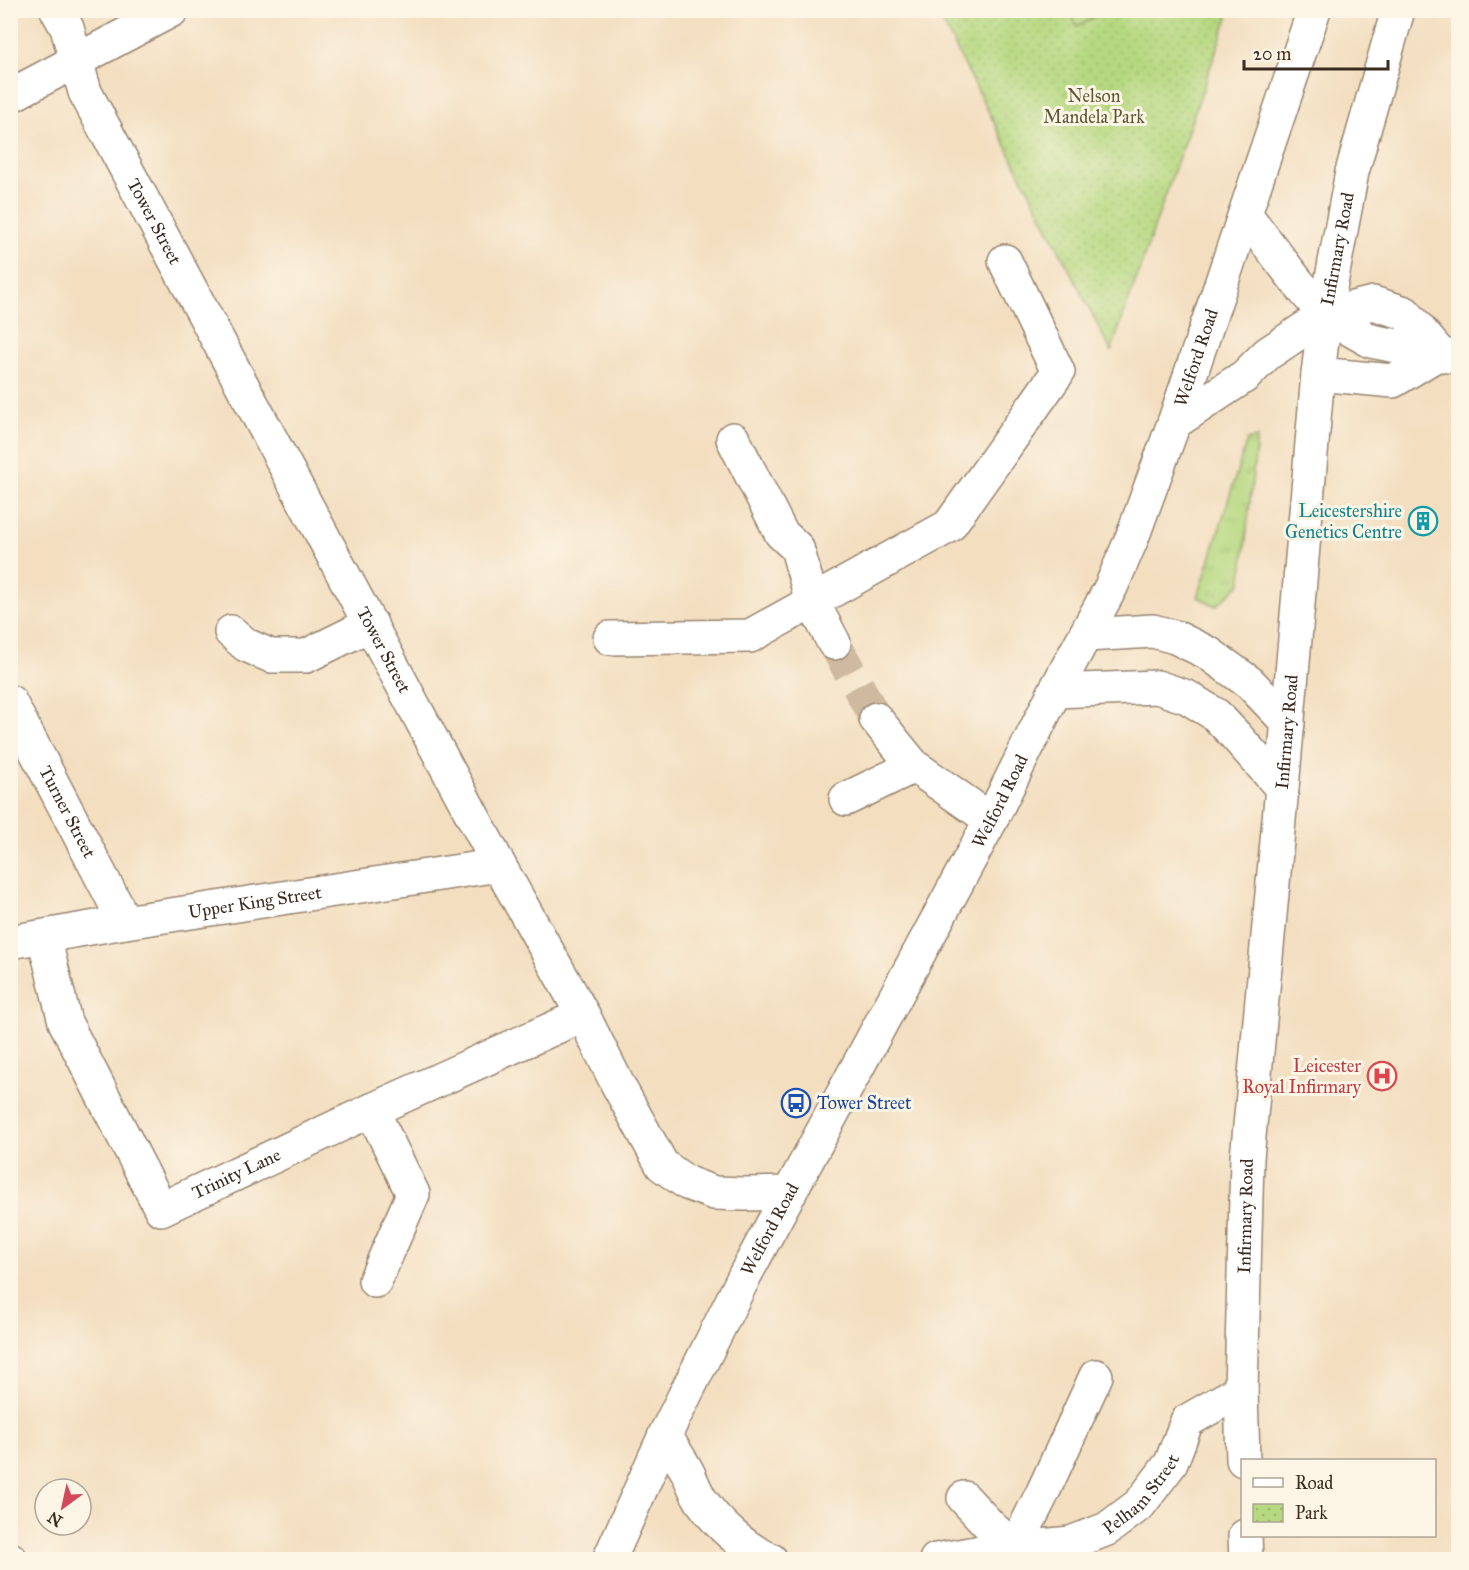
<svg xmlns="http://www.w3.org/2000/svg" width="1469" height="1570" font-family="'IM FELL Great Primer',serif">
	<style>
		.grass { fill: url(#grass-tufts); stroke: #78814f; stroke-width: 1.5 }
		.park { fill: url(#park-dots); stroke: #78814f; stroke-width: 1.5 }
		.pitch { fill: #b6d880; stroke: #78814f; stroke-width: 1.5 }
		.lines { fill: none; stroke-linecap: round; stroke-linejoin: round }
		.minor-tunnel { stroke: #cebaa0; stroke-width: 33; stroke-dasharray: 33 16; stroke-linecap: butt }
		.minor-casing { stroke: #97846f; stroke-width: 36 }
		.major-casing { stroke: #97846f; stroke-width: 36 }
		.minor { stroke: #fff; stroke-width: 33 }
		.major { stroke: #fff; stroke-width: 33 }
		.labels { text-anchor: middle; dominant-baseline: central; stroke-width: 6; stroke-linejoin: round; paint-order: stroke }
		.park-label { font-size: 18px; fill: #5a5636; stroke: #fcf5e5 }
		.street-label { font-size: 18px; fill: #3b2a1e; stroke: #fcf5e5 }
		.culture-label { font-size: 18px; fill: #0d838f; stroke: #fcf5e5; text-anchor: end }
		.health-label { font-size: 18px; fill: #be3a42; stroke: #fcf5e5; text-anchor: end }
		.transit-label { font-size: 18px; fill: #164399; stroke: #fcf5e5; text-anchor: start }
	</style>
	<defs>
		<pattern id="grass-tufts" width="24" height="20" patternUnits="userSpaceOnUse" patternTransform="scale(1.5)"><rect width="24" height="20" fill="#b6d880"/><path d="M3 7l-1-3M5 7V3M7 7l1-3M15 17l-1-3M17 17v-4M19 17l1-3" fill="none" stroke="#9dba6e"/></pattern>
		<pattern id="park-dots" width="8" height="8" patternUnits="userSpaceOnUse" patternTransform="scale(1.5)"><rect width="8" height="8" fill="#b6d880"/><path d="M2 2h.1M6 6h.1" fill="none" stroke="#9dba6e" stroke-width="1.8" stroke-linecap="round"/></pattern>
	</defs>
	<rect width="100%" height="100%" fill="#fcf5e5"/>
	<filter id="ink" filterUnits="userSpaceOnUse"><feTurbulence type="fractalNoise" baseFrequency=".0167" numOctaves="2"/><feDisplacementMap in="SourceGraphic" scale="12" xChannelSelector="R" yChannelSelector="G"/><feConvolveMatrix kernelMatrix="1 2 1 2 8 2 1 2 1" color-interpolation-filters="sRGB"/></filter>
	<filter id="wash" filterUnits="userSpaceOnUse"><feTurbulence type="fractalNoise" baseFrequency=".008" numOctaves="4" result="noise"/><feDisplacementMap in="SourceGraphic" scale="24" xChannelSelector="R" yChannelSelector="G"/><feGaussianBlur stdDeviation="1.35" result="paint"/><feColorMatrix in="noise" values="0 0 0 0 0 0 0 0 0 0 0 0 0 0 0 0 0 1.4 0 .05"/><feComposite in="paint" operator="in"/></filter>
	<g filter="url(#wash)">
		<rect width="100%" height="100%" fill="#f3dec0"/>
		<!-- grass -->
		<path class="grass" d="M1257 438 1241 583 1216 606 1198 597 1247 440Z"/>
		<!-- park -->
		<path class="park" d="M937 11H1230L1111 351Z"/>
		<!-- pitch -->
		<path class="pitch" d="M1069 11H1107L1077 26Z"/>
	</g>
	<g filter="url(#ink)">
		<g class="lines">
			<!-- minor-tunnel -->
			<path class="minor-tunnel" d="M834 643 876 719"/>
			<!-- minor casing -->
			<g class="minor-casing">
				<g id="minor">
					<path id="s1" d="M57 10 67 28 85 92 499 865 583 1015 618 1085 662 1165 687 1183 714 1193 744 1194 790 1193"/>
					<path d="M10 96 172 10"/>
					<path d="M1245 214 1298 283 1325 315 1371 341 1448 356"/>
					<path d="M1318 374 1393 381 1439 353"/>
					<path d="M1174 423 1245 376 1267 354 1325 315 1373 303 1405 313 1439 353"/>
					<path d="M733 439 781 533 797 548 812 601 834 643"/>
					<path d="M231 632 246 645 271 656H306L371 624"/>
					<path d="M1086 635 1153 631 1175 637 1208 653 1250 683 1288 723"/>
					<path d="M610 638 750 636 949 526 1058 372 1005 261"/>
					<path id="s2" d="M10 702 125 922"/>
					<path d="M876 719 914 766 991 820"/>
					<path d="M846 799 914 766"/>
					<path id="s3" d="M44 937 65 1022 161 1209 372 1110 583 1015"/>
					<path id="s4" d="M10 942 125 922 499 865"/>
					<path d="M372 1110 413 1194 375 1281"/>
					<path d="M665 1435C672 1447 680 1459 687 1471 692 1481 695 1491 701 1500 718 1525 744 1548 771 1560"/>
					<path d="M964 1498 991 1527 1015 1548 1043 1492 1096 1376"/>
					<path d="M10 1559 11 1560"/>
					<path id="s5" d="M936 1560 981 1552 1071 1543 1107 1529 1140 1504 1171 1463 1187 1421 1241 1390"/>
				</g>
			</g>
			<!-- major casing -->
			<g class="major-casing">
				<g id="major">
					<path d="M1055 691 1157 687 1187 697 1216 715 1235 735 1282 788"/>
					<path id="s6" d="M1243 1460 1241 1390 1247 1158 1282 788 1318 374 1325 315 1352 172 1398 10"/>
					<path d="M1245 1536 1246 1560"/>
					<path id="s7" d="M609 1560 665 1435 745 1275 991 820 1055 691 1111 587 1132 538 1174 423 1314 10"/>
				</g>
			</g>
			<!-- minor -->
			<use href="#minor" class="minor"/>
			<!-- major -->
			<use href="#major" class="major"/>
		</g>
	</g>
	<!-- icons -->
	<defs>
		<g id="building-ring" transform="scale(1.5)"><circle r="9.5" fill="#fcf5e5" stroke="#0f9aa8" stroke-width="1.5"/><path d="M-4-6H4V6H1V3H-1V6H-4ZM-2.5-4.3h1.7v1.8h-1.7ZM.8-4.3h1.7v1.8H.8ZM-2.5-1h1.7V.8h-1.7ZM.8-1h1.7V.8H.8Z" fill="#0f9aa8"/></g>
		<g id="hospital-ring" transform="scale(1.5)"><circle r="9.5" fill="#fcf5e5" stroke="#e0444e" stroke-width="1.5"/><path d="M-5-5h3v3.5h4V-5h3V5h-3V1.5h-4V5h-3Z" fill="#e0444e"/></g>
		<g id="bus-ring" transform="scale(1.5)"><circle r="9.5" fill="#fcf5e5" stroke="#1a4fb4" stroke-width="1.5"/><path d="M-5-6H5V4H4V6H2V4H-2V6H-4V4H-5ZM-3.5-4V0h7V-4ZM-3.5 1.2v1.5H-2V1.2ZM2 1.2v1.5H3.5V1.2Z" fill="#1a4fb4"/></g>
	</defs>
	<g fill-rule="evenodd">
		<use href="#building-ring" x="1423" y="521"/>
		<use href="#hospital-ring" x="1382" y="1076"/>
		<use href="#bus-ring" x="796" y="1103"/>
	</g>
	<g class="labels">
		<!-- park labels -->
		<g class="park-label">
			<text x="1094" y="96">Nelson<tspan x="1094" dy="21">Mandela Park</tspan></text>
		</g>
		<!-- street labels -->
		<g class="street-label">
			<text stroke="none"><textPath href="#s1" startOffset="234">Tower Street</textPath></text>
			<text stroke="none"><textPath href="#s6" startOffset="1216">Infirmary Road</textPath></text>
			<text stroke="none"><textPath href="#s7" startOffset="1340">Welford Road</textPath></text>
			<text stroke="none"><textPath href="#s1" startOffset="720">Tower Street</textPath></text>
			<text stroke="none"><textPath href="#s6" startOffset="730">Infirmary Road</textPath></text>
			<text stroke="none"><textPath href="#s7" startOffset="854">Welford Road</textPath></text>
			<text stroke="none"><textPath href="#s2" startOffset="124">Turner Street</textPath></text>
			<text stroke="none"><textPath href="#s4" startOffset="248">Upper King Street</textPath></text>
			<text stroke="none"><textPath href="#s3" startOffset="381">Trinity Lane</textPath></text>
			<text stroke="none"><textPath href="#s6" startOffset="244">Infirmary Road</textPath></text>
			<text stroke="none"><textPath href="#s7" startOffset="368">Welford Road</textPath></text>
			<text stroke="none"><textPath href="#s5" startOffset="224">Pelham Street</textPath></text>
		</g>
		<!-- culture labels -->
		<g class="culture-label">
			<text x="1402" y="511">Leicestershire<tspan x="1402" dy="21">Genetics Centre</tspan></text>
		</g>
		<!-- health labels -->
		<g class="health-label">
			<text x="1361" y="1066">Leicester<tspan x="1361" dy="21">Royal Infirmary</tspan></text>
		</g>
		<!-- transit labels -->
		<g class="transit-label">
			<text x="817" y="1103">Tower Street</text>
		</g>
	</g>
	<!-- margin -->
	<rect width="1469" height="1570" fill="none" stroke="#fcf5e5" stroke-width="36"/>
	<!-- legend -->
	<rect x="1241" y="1459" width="195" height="78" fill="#fcf5e5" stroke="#afa495" stroke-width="1.5"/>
	<rect x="1253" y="1478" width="30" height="9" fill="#ffffff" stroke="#afa495" stroke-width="1.5"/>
	<text x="1295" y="1489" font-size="18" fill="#3b2a1e">Road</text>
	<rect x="1253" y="1504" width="30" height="18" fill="url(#park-dots)" stroke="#afa495" stroke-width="1.5"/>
	<text x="1295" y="1519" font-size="18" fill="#3b2a1e">Park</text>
	<!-- north arrow -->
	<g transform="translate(63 1507) rotate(213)"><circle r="28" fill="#fcf5e5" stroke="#afa495" stroke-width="1.5"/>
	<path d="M0-4.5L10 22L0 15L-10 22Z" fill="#d1495b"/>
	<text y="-9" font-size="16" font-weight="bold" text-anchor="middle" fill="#3b2a1e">N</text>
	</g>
	<!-- scale -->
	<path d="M1244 60v9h144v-9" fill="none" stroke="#3b2a1e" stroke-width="3"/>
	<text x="1253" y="60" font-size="18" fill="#3b2a1e" stroke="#fcf5e5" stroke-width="4.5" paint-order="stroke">20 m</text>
</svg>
